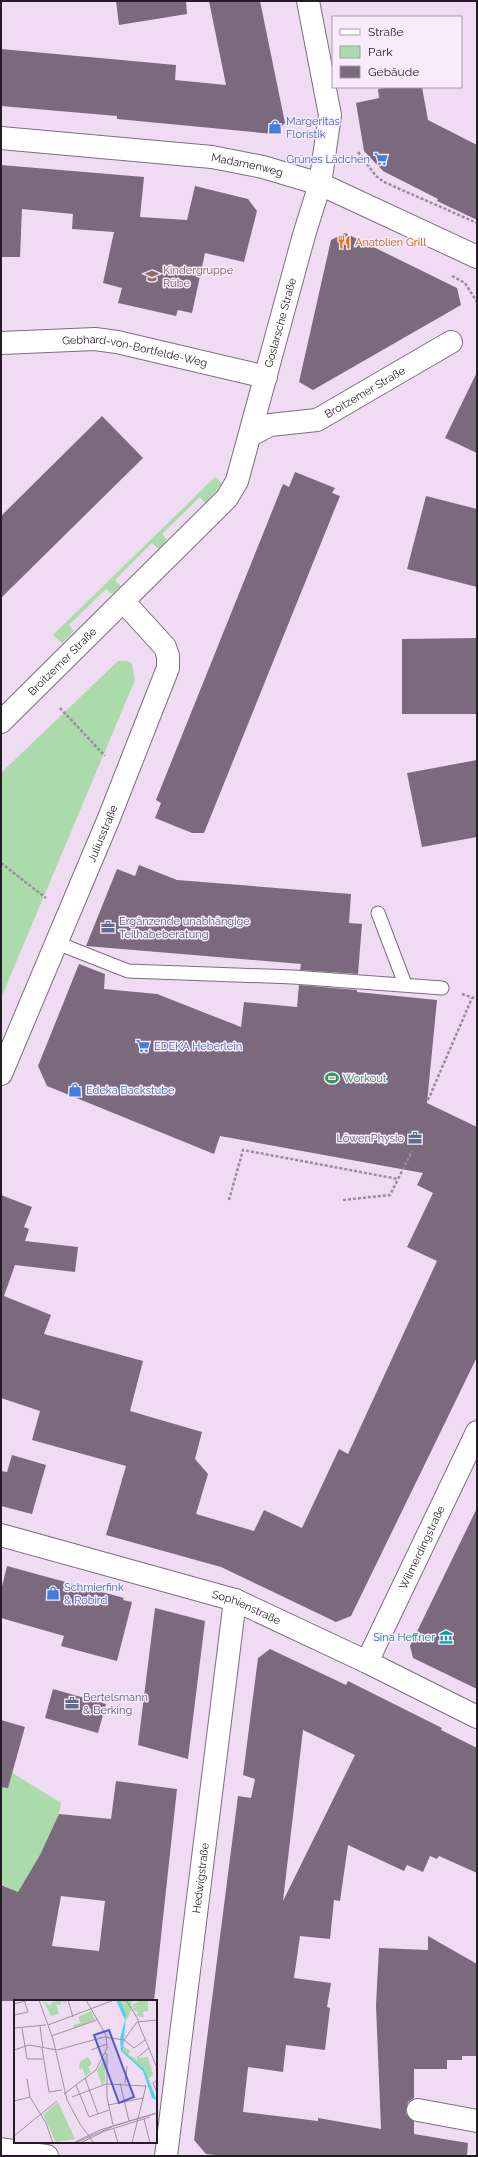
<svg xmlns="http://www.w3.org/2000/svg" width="478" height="2157" font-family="Raleway,sans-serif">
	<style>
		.green { fill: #abdaab }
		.building { fill: #7b6a7d; fill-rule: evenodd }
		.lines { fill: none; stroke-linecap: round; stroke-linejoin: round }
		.service-casing { stroke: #7d6d80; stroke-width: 15 }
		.minor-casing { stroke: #7d6d80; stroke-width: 24 }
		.tertiary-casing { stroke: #7d6d80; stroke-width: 24 }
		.path { stroke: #998b9b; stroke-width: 2.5; stroke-dasharray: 3 2; stroke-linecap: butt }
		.service { stroke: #fff; stroke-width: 13 }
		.minor { stroke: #fff; stroke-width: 22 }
		.tertiary { stroke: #fff; stroke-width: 22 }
		.labels { text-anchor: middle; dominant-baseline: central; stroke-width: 3; stroke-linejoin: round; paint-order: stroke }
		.shop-label { font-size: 11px; fill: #366cbe; stroke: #faebfc; text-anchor: start }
		.street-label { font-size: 11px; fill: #241d25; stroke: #faebfc }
		.food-label { font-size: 11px; fill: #c56008; stroke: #faebfc; text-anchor: start }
		.education-label { font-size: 11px; fill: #785e54; stroke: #faebfc; text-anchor: start }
		.service-label { font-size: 11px; fill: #4e5e75; stroke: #faebfc; text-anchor: start }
		.leisure-label { font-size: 11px; fill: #27864d; stroke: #faebfc; text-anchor: start }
		.culture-label { font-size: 11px; fill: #0d838f; stroke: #faebfc; text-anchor: end }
		.inset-road { fill: none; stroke: #9e90a0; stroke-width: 1 }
		.view { fill: #5758cf; fill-opacity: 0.15; stroke: #5758cf; stroke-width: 2 }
		.inset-edge { fill: none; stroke: #241d25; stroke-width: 2 }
	</style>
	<rect width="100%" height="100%" fill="#efdcf2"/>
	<!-- green -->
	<path class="green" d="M215 477 222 484 205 503 200 497 162 534 167 540 159 549 152 543 115 580 121 586 112 594 106 589 69 625 74 631 62 643 53 635Z
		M118 661H128L132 664 135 680 1 998V773Z
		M1 1766 61 1803C56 1835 34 1865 18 1892L1 1884Z"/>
	<!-- building -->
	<path class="building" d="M116 1H186L187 14 119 25Z
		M209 1H260L285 123 273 134 117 119V116L1 106V49L176 65 175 80 226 85Z
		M392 87H422L428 120 477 145V220L437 201 438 199 383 171 364 151 356 103 379 98 378 89Z
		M1 165 144 177 140 217 187 220 195 186 248 199 257 211 244 262 205 253 192 313 178 310 176 316 118 303 122 288 103 283 114 232 72 229 73 214 22 209 20 257H1Z
		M345 233 457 288 461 305 313 390 299 382 331 240Z
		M477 372V453L445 438Z
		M102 416 143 458 1 598V516Z
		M295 472 335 488 332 493 340 496 204 833H192L155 818 161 803 156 800 283 484 289 487Z
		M426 496 477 509V587L407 569Z
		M477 638V714H402V639Z
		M477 760V837L422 847 407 773Z
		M139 865 177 880 351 894 349 923 362 924 358 974 300 970 301 964 86 946 117 869 135 876Z
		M79 964 105 974 104 989 157 994 241 1027 244 1002 297 1007 299 985 357 990V992L437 1000 427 1103 477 1127V1357L351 1616 336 1622 221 1567 106 1535 126 1466 32 1440 40 1411 1 1398V1195L32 1207 24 1227 29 1229 25 1241 78 1247 75 1272 15 1265 4 1296 51 1315 44 1334 143 1361 130 1411 202 1432 195 1459 208 1474 196 1514 254 1531 264 1510 302 1528 339 1449 348 1454 437 1261 407 1247 433 1193 417 1185 423 1173 220 1136 214 1154 47 1086 38 1066Z
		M12 1455 46 1465 32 1514 1 1506V1471L7 1472Z
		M477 1508V1689L413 1658 410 1646Z
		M7 1566 124 1598 123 1600 132 1602 117 1661 61 1646 64 1636 1 1618V1590Z
		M155 1608 205 1621 188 1759 138 1745Z
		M270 1649 346 1685 348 1681 442 1728 441 1730 477 1748V1873L439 1856 437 1859 430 1856 423 1872 407 1865 404 1871 348 1845 340 1901 334 1900 330 1939 300 1936 294 1978 331 1983 327 2007 330 2008 325 2050 286 2045 283 2072 248 2067 243 2112 318 2121V2118L381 2129 376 2005 379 1948 428 1950V1936L477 1964V2056H462V2060H447V2069H414V2098L408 2102 406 2114 414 2121V2134L468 2143 467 2156H226L206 2154 194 2140 238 1796 251 1798 255 1779 243 1775 258 1658ZM303 1730 355 1755 283 1901Z
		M53 1689 106 1704 98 1733 45 1718Z
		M1 1720 25 1727 8 1788 1 1787Z
		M116 1781 177 1789 154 2001H1V1885L18 1892 40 1855 59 1814 111 1819ZM61 1896 105 1901 99 1951 52 1946Z"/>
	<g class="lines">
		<!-- service casing -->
		<g class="service-casing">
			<path id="service" d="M378 913 405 984
				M57 943 128 971 293 977 442 988"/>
		</g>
		<!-- minor casing -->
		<g class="minor-casing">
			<g id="minor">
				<path id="s1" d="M1 343 95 339 117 342 266 377"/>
				<path id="s2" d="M251 435 270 425 317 420 451 342"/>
				<path id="s3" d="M1 722 227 498 237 481 304 235 320 184 330 115 308 1"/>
				<path id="s4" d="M1 1074 109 818 168 668V656L165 647 124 602"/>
				<path id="s5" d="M1 1535 235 1600 367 1662 477 1717"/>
				<path id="s6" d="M367 1662 477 1432"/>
				<path d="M418 2110 477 2121"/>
				<path d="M1 2149 47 2156"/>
				<path id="s7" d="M166 2156 235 1600"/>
			</g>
		</g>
		<!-- tertiary casing -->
		<g class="tertiary-casing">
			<g id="tertiary">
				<path id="s8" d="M1 138 212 157 263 167 320 184 477 257"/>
			</g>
		</g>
		<!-- path -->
		<path class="path" d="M358 152 376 176 384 182 477 223
			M452 276 465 283 477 302
			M60 708 105 756
			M1 863 46 898
			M462 994 477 999
			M428 1100 472 998
			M229 1200 243 1150 398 1179 412 1151
			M343 1200 390 1195 398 1179"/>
		<!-- service -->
		<use href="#service" class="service"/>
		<!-- minor -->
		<use href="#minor" class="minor"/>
		<!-- tertiary -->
		<use href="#tertiary" class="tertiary"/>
	</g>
	<!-- icons -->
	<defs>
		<g id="shop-bare" transform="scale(1.08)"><path d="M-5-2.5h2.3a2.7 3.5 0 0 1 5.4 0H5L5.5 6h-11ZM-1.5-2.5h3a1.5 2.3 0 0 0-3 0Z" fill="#3f7fe0" stroke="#faebfc" stroke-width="2.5" paint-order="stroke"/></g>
		<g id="supermarket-bare" transform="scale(1.08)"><path d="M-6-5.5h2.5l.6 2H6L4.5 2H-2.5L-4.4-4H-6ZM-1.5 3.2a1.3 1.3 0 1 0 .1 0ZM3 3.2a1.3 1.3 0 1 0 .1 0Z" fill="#3f7fe0" stroke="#faebfc" stroke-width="2.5" paint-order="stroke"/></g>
		<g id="restaurant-bare" transform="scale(1.08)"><path d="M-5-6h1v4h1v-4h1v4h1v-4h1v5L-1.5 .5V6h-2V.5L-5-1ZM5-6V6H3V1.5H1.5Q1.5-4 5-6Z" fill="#e8710a" stroke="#faebfc" stroke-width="2.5" paint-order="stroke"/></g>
		<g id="school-bare" transform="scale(1.08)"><path d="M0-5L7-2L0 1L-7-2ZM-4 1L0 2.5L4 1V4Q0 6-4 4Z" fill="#8d6e63" stroke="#faebfc" stroke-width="2.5" paint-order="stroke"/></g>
		<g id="office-bare" transform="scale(1.08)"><path d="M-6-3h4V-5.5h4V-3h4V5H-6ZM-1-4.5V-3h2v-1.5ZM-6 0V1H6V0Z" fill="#5c6f8a" stroke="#faebfc" stroke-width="2.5" paint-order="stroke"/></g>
		<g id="stadium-bare" transform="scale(1.08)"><path d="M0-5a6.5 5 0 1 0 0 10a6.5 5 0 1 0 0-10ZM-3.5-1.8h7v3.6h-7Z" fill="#2e9e5b" stroke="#faebfc" stroke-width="2.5" paint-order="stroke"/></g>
		<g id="museum-bare" transform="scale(1.08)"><path d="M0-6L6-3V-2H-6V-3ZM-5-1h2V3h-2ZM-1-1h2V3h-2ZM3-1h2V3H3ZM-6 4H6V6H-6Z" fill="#0f9aa8" stroke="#faebfc" stroke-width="2.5" paint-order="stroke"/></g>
	</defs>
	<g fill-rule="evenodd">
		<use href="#shop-bare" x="275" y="127"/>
		<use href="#supermarket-bare" x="381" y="159"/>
		<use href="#restaurant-bare" x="344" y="242"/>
		<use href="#school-bare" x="152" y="276"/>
		<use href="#office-bare" x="108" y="927"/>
		<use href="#supermarket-bare" x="143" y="1046"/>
		<use href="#stadium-bare" x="332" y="1078"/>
		<use href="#shop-bare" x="75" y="1090"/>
		<use href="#office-bare" x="415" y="1138"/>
		<use href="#shop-bare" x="53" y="1593"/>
		<use href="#museum-bare" x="446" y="1637"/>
		<use href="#office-bare" x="72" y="1703"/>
	</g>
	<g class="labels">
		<!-- shop labels -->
		<g class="shop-label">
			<text x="286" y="121">Margeritas<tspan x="286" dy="13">Floristik</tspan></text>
			<text x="370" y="159" text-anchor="end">Grünes Lädchen</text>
			<text x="154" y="1046">EDEKA Heberlein</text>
			<text x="86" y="1090">Edeka Backstube</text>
			<text x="64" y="1587">Schmierfink<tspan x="64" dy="13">&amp; Robird</tspan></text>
		</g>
		<!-- street labels -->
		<g class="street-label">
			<text stroke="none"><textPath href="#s8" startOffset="248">Madamenweg</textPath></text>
			<text stroke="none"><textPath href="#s3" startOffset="502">Goslarsche Straße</textPath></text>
			<text stroke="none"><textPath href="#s1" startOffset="135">Gebhard-von-Bortfelde-Weg</textPath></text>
			<text stroke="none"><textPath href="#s2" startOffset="124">Broitzemer Straße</textPath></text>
			<text stroke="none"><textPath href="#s3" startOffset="86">Broitzemer Straße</textPath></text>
			<text stroke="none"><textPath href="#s4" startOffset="261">Juliusstraße</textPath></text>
			<text stroke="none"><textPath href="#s6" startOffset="127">Wilmerdingstraße</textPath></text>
			<text stroke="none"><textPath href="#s5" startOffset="256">Sophienstraße</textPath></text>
			<text stroke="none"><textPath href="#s7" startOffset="280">Hedwigstraße</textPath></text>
		</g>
		<!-- food labels -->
		<g class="food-label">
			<text x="355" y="242">Anatolien Grill</text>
		</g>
		<!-- education labels -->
		<g class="education-label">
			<text x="163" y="270">Kindergruppe<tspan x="163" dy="13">Rübe</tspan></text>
		</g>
		<!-- service labels -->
		<g class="service-label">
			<text x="119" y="921">Ergänzende unabhängige<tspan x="119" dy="13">Teilhabeberatung</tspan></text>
			<text x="404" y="1138" text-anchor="end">LöwenPhysio</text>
			<text x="83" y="1697">Bertelsmann<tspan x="83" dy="13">&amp; Berking</tspan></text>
		</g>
		<!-- leisure labels -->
		<g class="leisure-label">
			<text x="343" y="1078">Workout</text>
		</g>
		<!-- culture labels -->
		<g class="culture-label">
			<text x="435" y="1637">Sina Heffner</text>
		</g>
	</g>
	<!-- overview -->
	<g transform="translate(14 2000)">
		<rect width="143" height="143" fill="#efdcf2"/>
		<path d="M29 0 36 6 40 0 41 3 42 0H52V2L49 4 50 1 48 2 46 5 42 4 45 14 37 16ZM106 0H118L117 6 126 0H134V11L129 12 130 17H127L122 15 125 12H120L127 9 119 11 118 9 124 6 118 8 113 20ZM77 11 81 20 60 28 59 25 67 23 64 17ZM108 45 116 51 114 55 122 58V61L124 58 134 57 139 75 134 79 130 69 111 54ZM92 55 91 82 88 85 83 71ZM74 57 78 64 74 67 77 72 71 76 68 67 67 70 65 68 66 62ZM44 102 61 139 42 142 29 115Z" fill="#abdaab"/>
		<path d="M102 0H106L112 15 109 51 130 69 143 100 138 98 129 71 107 51 106 38 111 20Z" fill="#58cfe9"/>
		<path class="inset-road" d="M25 0 39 39 53 100 66 124 80 143M54 0 59 17M112 0 125 21M0 4 15 0M0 15 14 12 10 0M124 22 143 68M34 25 100 0M26 26 29 48M0 28 32 25M8 28 13 59H29M37 36 83 20M110 40 123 22 143 20M110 40 120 48 131 40M28 48 35 92 48 90M0 50 15 45 43 50 90 37 110 40M77 50 93 44M91 53 93 54V97L99 125M123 58 135 48M71 78 84 114M13 79 16 97M143 80 139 83 143 93M106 83 115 121M111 83 113 66M62 85 75 117 95 110M50 94 82 70 93 48 92 35 72 0M16 97 32 123 39 143M58 97 92 84 132 86 118 143M0 101 16 97M94 105 130 98M130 119 136 143M100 129 104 143M0 136 43 101M59 143 86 130 143 113M61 143 102 125 143 113M66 143 91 131 136 117"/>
		<path class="view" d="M95 30 120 97 105 103 80 35Z"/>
		<rect width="143" height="143" class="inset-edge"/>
	</g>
	<!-- border -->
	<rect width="478" height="2157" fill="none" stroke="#241d25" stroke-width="4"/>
	<!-- legend -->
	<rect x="332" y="16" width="130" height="72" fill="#faebfc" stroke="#a499a6"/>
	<rect x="340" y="29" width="20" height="6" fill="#ffffff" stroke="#a499a6"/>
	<text x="368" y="36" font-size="12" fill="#241d25">Straße</text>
	<rect x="340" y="46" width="20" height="12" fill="#abdaab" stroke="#a499a6"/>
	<text x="368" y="56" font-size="12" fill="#241d25">Park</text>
	<rect x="340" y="66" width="20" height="12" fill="#7b6a7d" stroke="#a499a6"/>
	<text x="368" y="76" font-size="12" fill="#241d25">Gebäude</text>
</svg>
